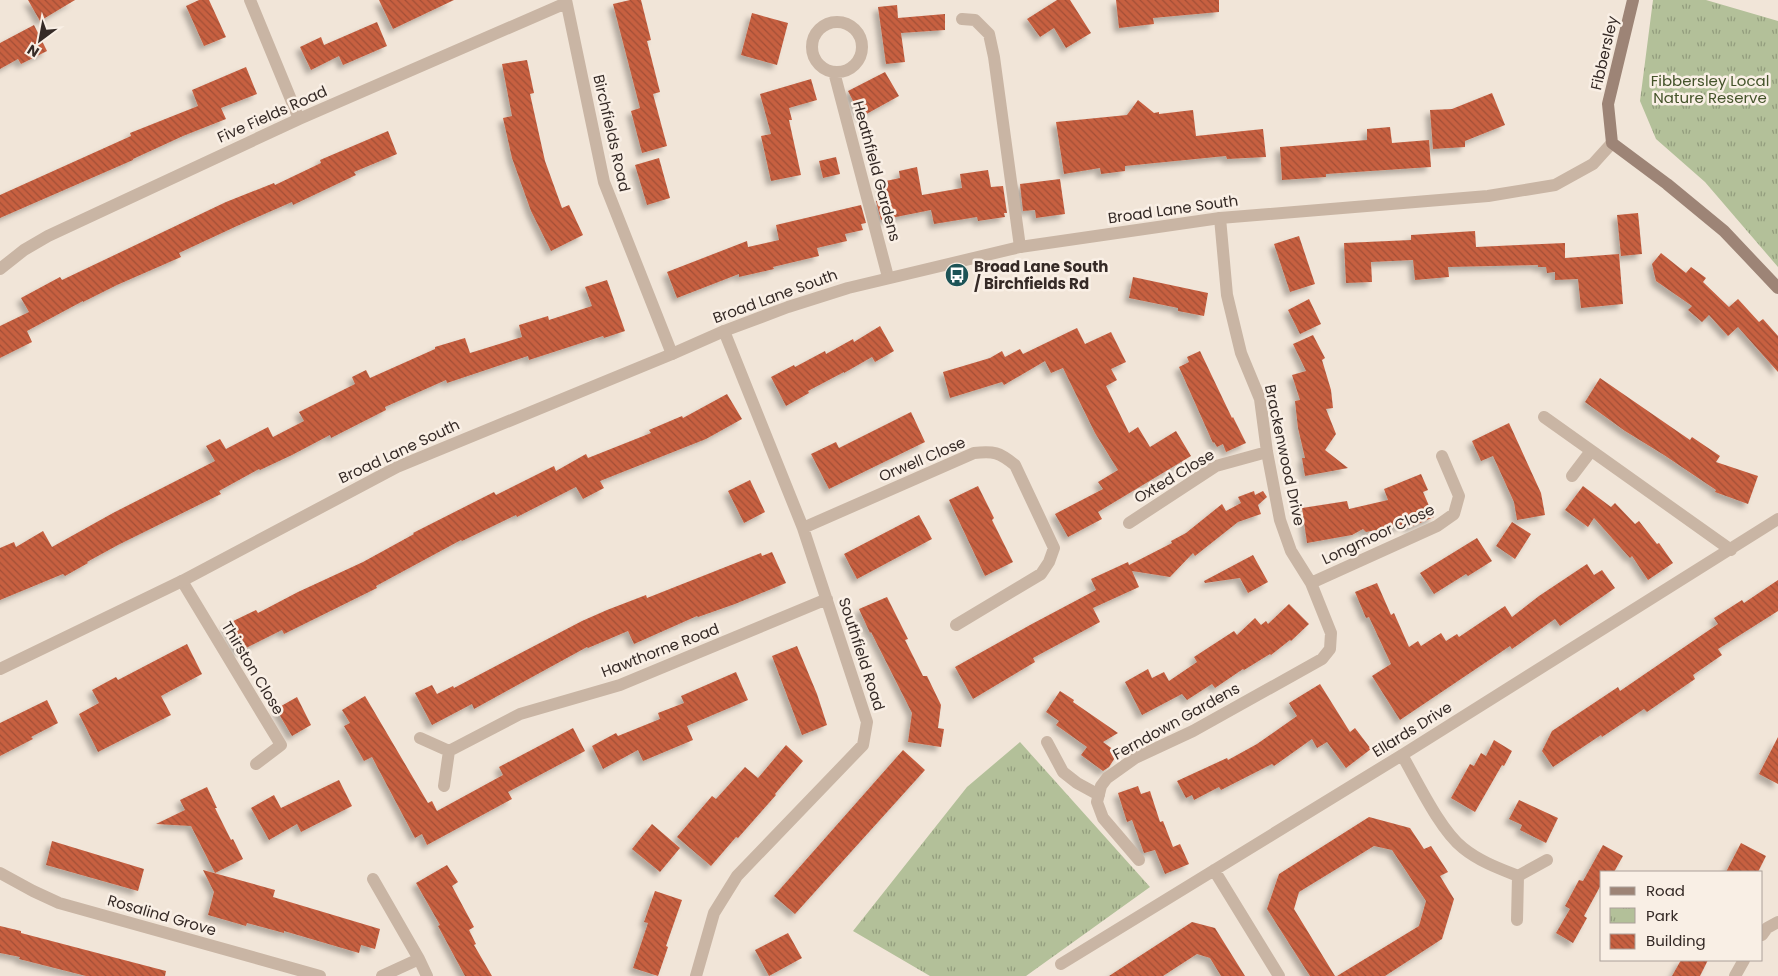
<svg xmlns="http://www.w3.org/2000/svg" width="1778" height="976" font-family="Poppins,sans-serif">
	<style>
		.park { fill: url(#park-tufts) }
		.building { fill: url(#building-back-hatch); filter: url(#shadow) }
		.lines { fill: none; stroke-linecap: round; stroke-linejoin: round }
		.minor { stroke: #c9b5a4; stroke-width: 12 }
		.tertiary { stroke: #c9b5a4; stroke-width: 12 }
		.secondary { stroke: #9d8476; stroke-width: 12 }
		.labels { text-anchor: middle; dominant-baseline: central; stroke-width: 5; stroke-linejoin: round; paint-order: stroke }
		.street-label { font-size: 15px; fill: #352a26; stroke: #f9efe5 }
		.park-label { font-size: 15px; fill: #44532a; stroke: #f9efe5 }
		.poi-label { font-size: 15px; font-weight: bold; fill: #352a26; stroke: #f9efe5; text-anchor: start }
	</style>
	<defs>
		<pattern id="park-tufts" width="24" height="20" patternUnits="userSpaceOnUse" patternTransform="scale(1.25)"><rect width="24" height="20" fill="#b3c099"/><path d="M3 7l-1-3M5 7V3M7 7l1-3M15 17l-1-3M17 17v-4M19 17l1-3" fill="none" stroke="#929c7d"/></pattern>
		<pattern id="building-back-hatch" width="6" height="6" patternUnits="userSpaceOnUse" patternTransform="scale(1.25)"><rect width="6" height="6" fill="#c76041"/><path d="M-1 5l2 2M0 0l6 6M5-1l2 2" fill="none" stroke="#a24f36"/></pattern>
		<filter id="shadow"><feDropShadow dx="-4.5" dy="4.5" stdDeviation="2.5" flood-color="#0004"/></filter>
	</defs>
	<rect width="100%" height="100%" fill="#f1e5d8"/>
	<!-- park -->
	<path class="park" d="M1653 0H1706L1778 21V267L1705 182 1656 139 1640 101Z
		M1020 742 1150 887 1026 976H930L853 931 967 787Z"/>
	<!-- building -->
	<path class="building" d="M28 0H75L40 21Z
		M199 0H209L226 37 204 46 186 6Z
		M379 0H454L393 29Z
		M630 0H641L651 40 647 41 660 92 653 94 667 146 642 153 631 111 640 108 613 4Z
		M1057 0H1070L1091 33 1066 48 1054 28 1040 37 1027 19Z
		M1116 0H1219V12L1153 18 1154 24 1119 28Z
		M897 5 898 18 945 14V30L901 33 905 62 886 64 878 7Z
		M752 13 788 23 777 65 741 55Z
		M377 22 387 46 343 65 339 56 311 70 300 47 321 37 324 45Z
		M34 25 47 51 21 64 18 59 0 69V43Z
		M527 60 534 93 530 94 545 161 562 208 569 205 583 235 551 251 531 211 512 158 503 118 512 116 502 64Z
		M246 67 257 94 221 108 226 119 183 136 133 159V160L0 218V195L131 136 130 133 198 106 192 90Z
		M885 72 899 96 861 117 848 91Z
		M811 79 817 100 789 108 792 120H789L801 175 771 181 761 136 771 134 760 94Z
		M1492 93 1505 125 1465 141V147L1433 149 1430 110 1452 109Z
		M1138 100 1154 113 1159 112V114L1193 110 1196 136 1263 129 1266 157 1227 159 1226 156 1125 166V171L1101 174 1100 168 1064 174 1056 122 1127 115Z
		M1390 127 1392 143 1429 140 1431 167 1326 174V177L1282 180 1280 147 1367 140V129Z
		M388 131 397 154 354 172 356 175 293 205 292 202 237 226 179 253 181 257 117 285 83 302V301L27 331 32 342 0 358V326L29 312 21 298 60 277 62 280 226 202 274 183 275 185 321 163 320 160Z
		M836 157 840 174 823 178 819 161Z
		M659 158 670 198 647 205 635 165Z
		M917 167 922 195 962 188 960 174 988 170 991 187 1003 186 1007 213H1004L1005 217 978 221 977 217 934 224 931 210 881 220 876 201 884 199 881 182 900 178 899 171Z
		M1060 179 1065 214 1036 218 1035 210 1023 211 1020 184Z
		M861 205 866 223 861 224 863 230 845 234 847 241 817 248 819 256 773 267 774 269 739 277V274L677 298 667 272 747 241 748 247 779 240 776 225Z
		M1638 213 1642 254 1621 256 1617 215Z
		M1475 231 1476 247 1565 243V258L1619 254 1623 304 1581 308 1578 279 1555 280V272L1547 273 1546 267H1538V265L1448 267 1449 277 1415 280 1413 260 1371 262 1372 282 1346 283 1344 243 1411 240V235Z
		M1299 236 1315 284 1290 292 1274 244Z
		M1661 253 1686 273 1691 267 1706 278 1703 282 1729 307 1738 299 1759 322 1763 319 1778 336V372L1738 327 1728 336 1709 315 1702 322 1688 310 1692 306 1656 281 1652 264Z
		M1133 277 1208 293 1204 316 1178 311V308L1129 298Z
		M607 280 625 331 604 338 603 336 529 360 528 356 447 383 446 380 385 407 386 410 331 438 330 435 292 455 260 470 259 469 219 491 221 494 118 545 87 562 88 563 65 576 63 574 0 600V548L14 542 16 547 43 531 52 547 113 513 215 461 206 446 220 439 226 449 268 427 273 437 304 421 299 412 355 384 352 377 366 370 370 378 435 349V347L465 338 470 353 522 337 519 325 548 316 549 320 592 306 585 287Z
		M1309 299 1321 324 1300 334 1288 310Z
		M880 326 894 351 875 362 872 357 844 373V372L808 391 809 393 786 406 771 377 794 365 795 367 825 351 826 354 853 339 854 342Z
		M1077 328 1085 344 1111 332 1126 362 1111 369 1117 380 1106 386 1129 433 1138 427 1150 447 1176 431 1191 456 1098 512 1102 519 1068 537 1055 514 1103 489 1098 482 1118 470 1095 433 1063 368 1051 373 1045 361 1004 385 1002 382 950 398 943 372 990 358 1002 351 1005 357 1020 349 1023 354Z
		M1313 335 1325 358 1322 360 1331 390 1333 408 1326 409 1336 434 1325 450 1348 468 1305 476 1302 458H1305L1298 428 1295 401 1300 400 1292 375 1306 371 1293 344Z
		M1200 351 1232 418 1233 417 1246 443 1226 452 1223 444 1217 447 1214 442 1213 443 1179 367 1189 362 1187 357Z
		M1600 378 1690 440 1692 437 1720 456 1716 462 1758 476 1748 504 1715 492 1716 490 1664 455 1625 431 1585 402Z
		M727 394 742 419 706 439 600 481 604 488 583 499 576 487 517 517 516 515 462 541 461 540 376 586 377 588 284 634 282 630 238 652 225 625 256 610 258 613 298 592 363 562 414 534 413 533 494 492 496 495 554 466 556 471 586 454 588 458 651 433 649 430 682 416 683 418Z
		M911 412 925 442 829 489 811 454 836 442 839 448Z
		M1509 423 1541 493 1545 515 1517 520 1514 502 1493 456 1481 461 1472 441Z
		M1421 474 1428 490 1423 492 1434 517 1408 528 1406 523 1396 528 1395 526 1366 532 1363 529 1352 535 1307 543 1302 508 1347 501 1349 509 1388 500 1384 489Z
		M750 480 765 512 744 523 728 491Z
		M978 486 994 518 992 520 1013 562 985 576 949 500Z
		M1583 486 1611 507 1615 503 1635 524 1639 521 1657 544 1659 543 1673 563 1648 580 1632 556 1630 558 1594 518 1588 527 1565 510Z
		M1254 491 1255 495 1263 491 1267 497 1258 505 1261 514 1238 522 1195 556 1193 553 1170 577 1132 571 1139 587 1093 608 1100 622 1033 658 1035 662 973 699 955 667 1030 625 1096 590 1091 579 1128 562 1129 565 1172 543 1171 541 1186 533 1222 504 1226 511 1241 503 1238 497Z
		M919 515 932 539 857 579 844 554Z
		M1512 522 1531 534 1515 559 1496 546Z
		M1477 538 1492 561 1468 576 1466 574 1434 594 1420 573Z
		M772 552 786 583 735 604 698 617 697 616 634 644 628 631 588 648 587 647 474 709 472 704 432 725 415 693 432 685 437 694 453 686 454 688 582 621 607 610 646 595 647 598 761 553 762 556Z
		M1253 555 1268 582 1248 593 1240 578 1205 583 1204 581Z
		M1587 564 1594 575 1602 570 1615 588 1560 626 1555 619 1512 649 1510 646 1400 720 1372 676 1391 664 1369 617 1366 618 1355 592 1377 583 1391 615 1394 613 1409 647 1418 641 1421 646 1441 633 1446 641 1457 634 1459 637 1505 606 1512 617 1539 596Z
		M1778 580V611L1718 649 1722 655 1693 675 1695 679 1647 712 1644 709 1602 737 1601 735 1553 767 1542 751 1552 731 1618 687 1620 691 1718 624 1714 618 1742 600 1744 603Z
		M887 597 908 639 905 640 923 676H927L941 705 938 728 944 729 941 747 908 742 912 713 871 632 870 633 859 609Z
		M1289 604 1309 624 1291 641 1290 640 1271 655 1270 654 1244 670 1243 669 1215 688 1212 684 1187 700 1182 694 1142 715 1125 682 1148 669 1152 678 1164 672 1169 681 1197 662 1194 657 1234 631 1237 635 1255 618 1261 625 1266 621 1268 624Z
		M187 644 202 674 161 696 171 715 98 752 79 714 99 703 92 690 116 677 118 680Z
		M797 646 817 694 827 725 802 735 772 656Z
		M736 672 748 700 687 726 693 740 643 761 638 750 603 769 592 746 616 733 618 736 660 719 658 713 684 703 681 696Z
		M1320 684 1350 732 1355 728 1371 749 1346 768 1327 742 1317 748 1312 739 1274 766 1272 764 1221 790 1219 787 1194 800 1192 795 1186 798 1177 781 1227 758 1228 760 1257 744 1297 716 1289 703Z
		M1060 691 1074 700 1073 702 1118 733 1103 742 1118 753 1109 767 1103 771 1081 755 1087 747 1056 725 1059 721 1046 712Z
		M365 696 428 803 432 801 437 811 503 775 499 767 573 728 585 751 508 792 512 799 427 845 422 834 415 838 372 757 364 761 344 726 350 723 342 710Z
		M297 697 311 725 292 736 276 709Z
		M47 700 58 723 31 737 33 739 0 756V723Z
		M1778 737V784L1759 774Z
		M1494 740 1512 751 1504 766 1502 765 1475 812 1451 798 1470 764 1474 766 1481 753 1486 756Z
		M786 745 803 761 775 794 776 795 738 838 736 837 711 866 677 837 712 796 716 799 745 767 758 778Z
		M903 750 925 770 795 914 774 896Z
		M339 780 352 806 301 832 297 824 269 840 251 808 274 795 281 808Z
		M1138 786 1141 794 1150 791 1160 822 1163 821 1173 847 1180 844 1189 864 1165 874 1155 850 1144 853 1132 820 1127 822 1118 793Z
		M207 787 217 808H215L231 840 233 839 243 859 215 873 191 826 156 824 185 810 180 800Z
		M1519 800 1558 818 1546 843 1520 830 1522 825 1509 819Z
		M1369 817 1410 828 1424 849 1431 846 1448 872 1440 876 1454 899 1442 939 1385 976H1337L1419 926 1426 901 1392 850 1374 846 1299 892 1294 909 1335 976H1310L1267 909 1279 874Z
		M652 824 680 848 660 872 632 849Z
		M52 841 144 869 138 891 46 865Z
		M1741 843 1766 856 1758 872H1726Z
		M1603 845 1623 856 1614 872H1602V883L1584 916 1587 918 1573 943 1556 933 1570 909 1565 906 1579 880 1583 881Z
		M447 865 458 882 452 886 474 927 469 930 476 944 474 945 492 976H465L438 926 440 925 416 883Z
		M203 870 275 890 273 897 380 929 375 949 361 945 359 953 284 931V933L247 923 246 926 208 915 214 892Z
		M655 891 682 900 666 946 668 947 658 976 633 968 648 923 644 922Z
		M1192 922 1215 928 1245 976H1221L1210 958 1197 954 1163 976H1109Z
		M0 926 21 931V933L166 971 165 976H86L19 959 20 957 0 953Z
		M788 933 802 958 769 976 755 950Z
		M1681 960H1708L1700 976H1672Z"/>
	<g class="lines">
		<!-- minor -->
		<path class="minor" d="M250 0 299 119
			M566 0 604 182 672 354
			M962 19 975 20 989 34 994 57 1020 247
			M812 47a25 25 0 1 1 50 0a25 25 0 1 1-50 0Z
			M834 72 888 277
			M0 269 24 250 48 236 299 119 566 3
			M1544 417 1731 550
			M1572 476 1591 451
			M1129 523 1216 466 1267 452
			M803 528 974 453C994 451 999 452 1015 465L1054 548 1049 562 1041 574 956 625
			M182 581 281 745 256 764
			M1311 583 1437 526 1454 514 1459 496 1442 456
			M420 738 449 751 444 786
			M1047 742 1063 772 1077 783 1099 795
			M449 751 520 714 620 685 827 599
			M1402 755C1417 781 1440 830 1463 848 1479 861 1498 868 1518 876
			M1139 860 1103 818 1097 802 1101 786 1107 778 1135 758 1193 731 1322 659 1330 649 1331 633 1311 583 1291 551 1280 520 1267 452 1260 399 1241 353 1227 295 1220 218
			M1214 870 1279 976
			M0 873 33 891 59 903 320 976
			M373 879 419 959 427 976
			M1517 920 1518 876 1547 860
			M1762 935 1767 928 1778 922
			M1061 964 1402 755 1778 519
			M382 976 419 959
			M696 976 714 913 737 876 863 745 867 722 803 528 724 331
			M1735 976 1744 960"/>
		<!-- tertiary -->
		<path class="tertiary" d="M0 669 182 581 397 467 672 354 724 331 788 307 848 288 1020 247 1220 218 1488 196 1555 185 1593 164 1612 143"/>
		<!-- secondary -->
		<path class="secondary" d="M1633 0 1608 104 1612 143 1667 184 1724 231 1778 288"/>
	</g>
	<!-- icons -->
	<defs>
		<g id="bus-disc" transform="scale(1.25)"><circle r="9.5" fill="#1c5356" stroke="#f9efe5"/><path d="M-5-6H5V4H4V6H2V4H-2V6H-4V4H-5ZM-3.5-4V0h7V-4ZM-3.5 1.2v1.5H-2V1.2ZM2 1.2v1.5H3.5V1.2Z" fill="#fff"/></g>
	</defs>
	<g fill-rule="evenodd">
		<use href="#bus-disc" x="957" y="275"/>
	</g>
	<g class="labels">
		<!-- street labels -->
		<g class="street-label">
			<text transform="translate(1604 53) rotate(-77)">Fibbersley</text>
			<text transform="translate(272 114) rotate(-24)">Five Fields Road</text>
			<text transform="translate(612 133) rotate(77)">Birchfields Road</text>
			<text transform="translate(877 171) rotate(75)">Heathfield Gardens</text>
			<text transform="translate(1173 209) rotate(-8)">Broad Lane South</text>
			<text transform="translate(775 296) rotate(-20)">Broad Lane South</text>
			<text transform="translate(399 451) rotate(-25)">Broad Lane South</text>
			<text transform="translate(1285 455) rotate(78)">Brackenwood Drive</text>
			<text transform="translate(922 459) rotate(-23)">Orwell Close</text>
			<text transform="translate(1174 476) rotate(-31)">Oxted Close</text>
			<text transform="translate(1378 534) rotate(-25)">Longmoor Close</text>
			<text transform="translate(660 650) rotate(-21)">Hawthorne Road</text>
			<text transform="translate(862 654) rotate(72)">Southfield Road</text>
			<text transform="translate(253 668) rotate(59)">Thirston Close</text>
			<text transform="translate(1176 721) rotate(-29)">Ferndown Gardens</text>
			<text transform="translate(1412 729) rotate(-32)">Ellards Drive</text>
			<text transform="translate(162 915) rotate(16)">Rosalind Grove</text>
		</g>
		<!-- park labels -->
		<g class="park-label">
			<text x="1710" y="80">Fibbersley Local<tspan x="1710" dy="17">Nature Reserve</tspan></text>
		</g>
		<!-- poi labels -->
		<g class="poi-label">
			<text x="974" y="266">Broad Lane South<tspan x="974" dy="17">/ Birchfields Rd</tspan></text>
		</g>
	</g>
	<!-- legend -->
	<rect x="1600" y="871" width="162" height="90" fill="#f9efe5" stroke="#aba099"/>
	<rect x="1610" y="887" width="25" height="8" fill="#9d8476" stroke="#aba099"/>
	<text x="1646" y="896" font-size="15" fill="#352a26">Road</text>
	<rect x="1610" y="908" width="25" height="15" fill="url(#park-tufts)" stroke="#aba099"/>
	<text x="1646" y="921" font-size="15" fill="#352a26">Park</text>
	<rect x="1610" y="934" width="25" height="15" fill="url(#building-back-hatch)" stroke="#aba099"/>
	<text x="1646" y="946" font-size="15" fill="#352a26">Building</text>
	<!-- north arrow -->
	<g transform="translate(40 40) rotate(212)" stroke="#f9efe5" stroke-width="4" paint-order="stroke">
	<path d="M0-4L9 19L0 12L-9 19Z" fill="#352a26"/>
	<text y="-8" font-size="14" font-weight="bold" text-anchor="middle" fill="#352a26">N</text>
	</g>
</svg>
